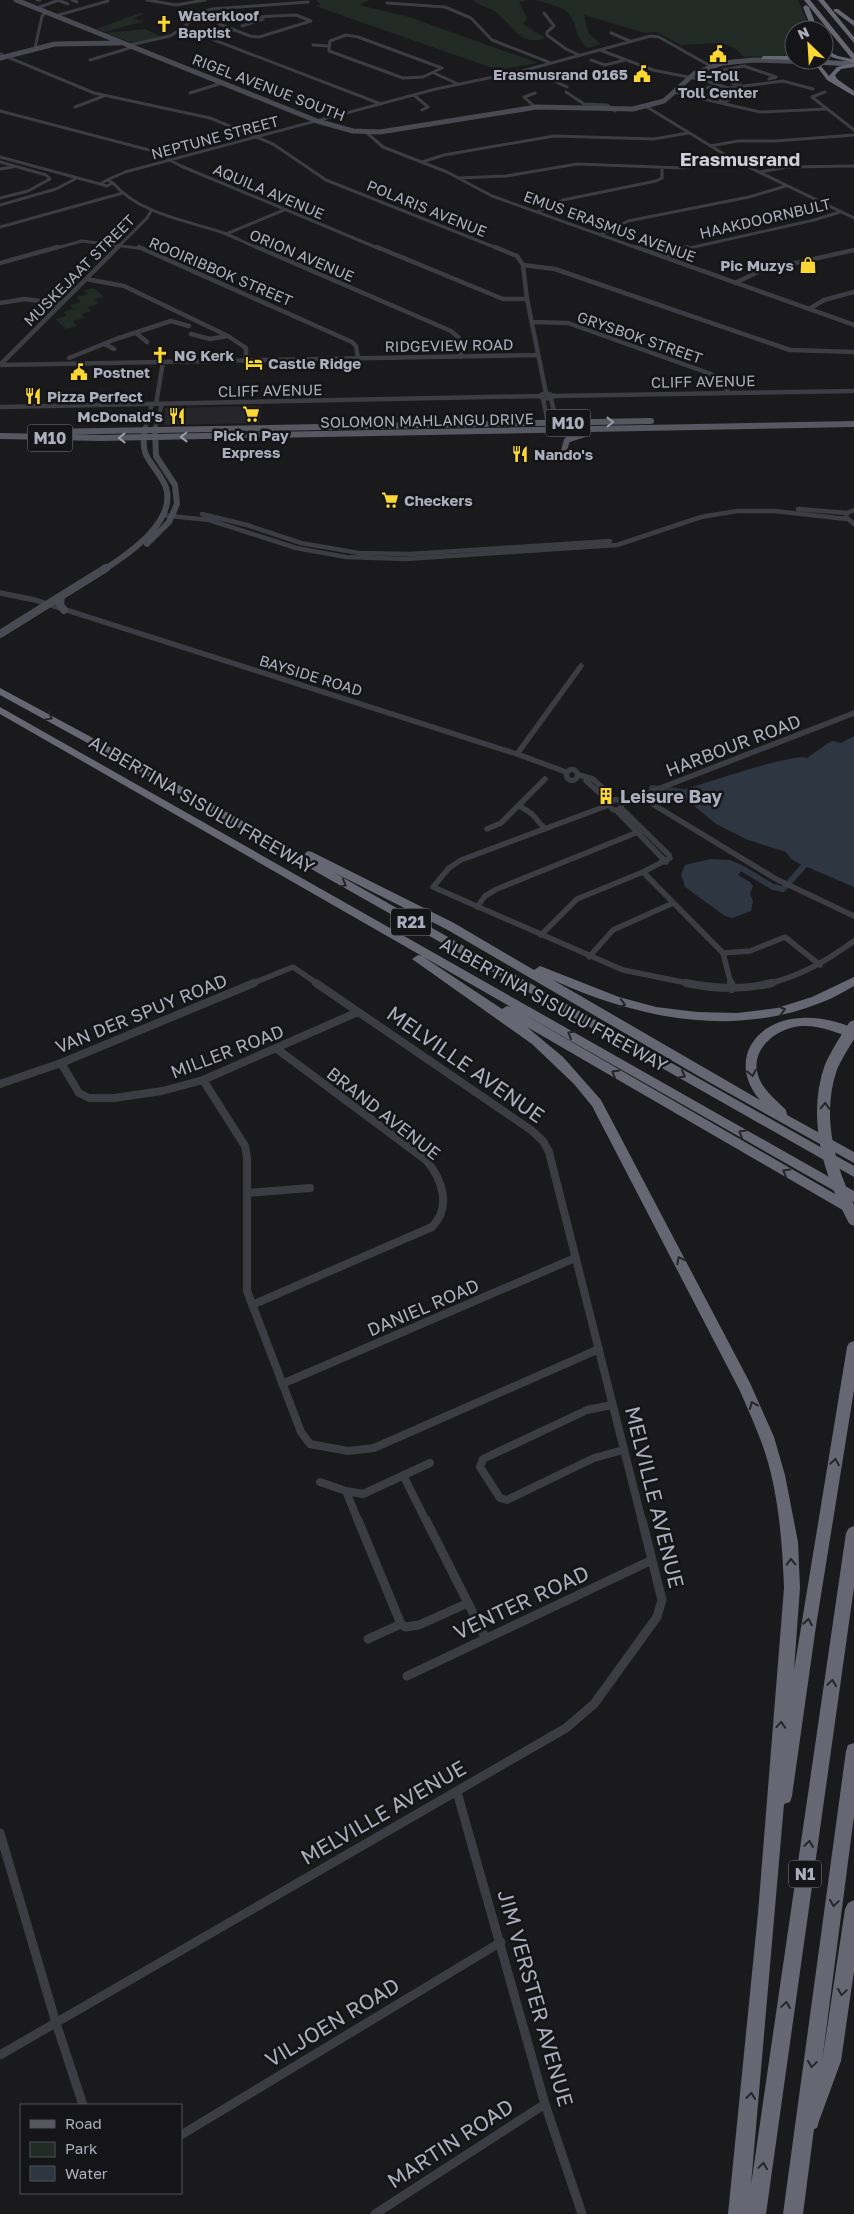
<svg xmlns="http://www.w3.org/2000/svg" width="854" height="2214" font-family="'Golos Text',sans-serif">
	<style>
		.built { fill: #262529 }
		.green { fill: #212a24 }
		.water { fill: #2e3641 }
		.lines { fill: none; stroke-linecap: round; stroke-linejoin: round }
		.canal { stroke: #2e3641; stroke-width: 6 }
		.street-far4 { stroke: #3c3c43; stroke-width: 3 }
		.street-far3 { stroke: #3c3c43; stroke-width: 4.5 }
		.street-far2 { stroke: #3c3c43; stroke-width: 5.5 }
		.street-far1 { stroke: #3c3c43; stroke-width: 8 }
		.street { stroke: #3c3c43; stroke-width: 9 }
		.secondary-far2 { stroke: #484951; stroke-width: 5 }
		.secondary-far1 { stroke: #484951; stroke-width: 6 }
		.secondary { stroke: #484951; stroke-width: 8 }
		.primary-far1 { stroke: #565760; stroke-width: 5 }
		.primary { stroke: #565760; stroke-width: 6 }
		.highway { fill: #666772; fill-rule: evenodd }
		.highway-bridge { stroke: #666772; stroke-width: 13 }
		.oneway { stroke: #9a9daa }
		.oneway2 { stroke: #252529 }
		.labels { text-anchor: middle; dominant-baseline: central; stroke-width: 5; stroke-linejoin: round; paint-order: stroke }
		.far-poi-label { font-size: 15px; font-weight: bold; fill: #abaebc; stroke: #151417; text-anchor: start }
		.far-street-label { font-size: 15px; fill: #abaebc; stroke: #151417 }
		.shield { fill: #151417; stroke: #7e808a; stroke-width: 1 }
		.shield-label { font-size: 16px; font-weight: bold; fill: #abaebc }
		.street-label { font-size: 18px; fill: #abaebc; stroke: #151417 }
		.poi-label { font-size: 18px; font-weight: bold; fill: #abaebc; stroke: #151417; text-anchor: start }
		.far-district-label { font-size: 19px; font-weight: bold; fill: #cdced8; stroke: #151417 }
		.near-street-label { font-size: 21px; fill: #abaebc; stroke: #151417 }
	</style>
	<rect width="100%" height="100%" fill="#1a191c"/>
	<!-- built -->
	<path class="built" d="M262 406 259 423 164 425 165 408Z"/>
	<!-- green -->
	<path class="green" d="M316 0H369L359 5 409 17 538 63 498 70 315 6 320 5Z
		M473 0H528L519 2 527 18 523 24 546 38C519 48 512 23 494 11 487 7 478 6 473 0Z
		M535 0H798L811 30H794V56L744 57 736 49 722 43 681 45 656 32 645 33 584 15 589 34 601 44 588 48C574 39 577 16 563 9 554 4 544 3 535 0Z
		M140 13 144 14 133 19 144 21 142 22 105 32 96 29Z
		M145 29 163 37 132 43 106 33Z
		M94 288 104 297 94 299 99 304 87 307 91 311 81 314 85 318 73 321 77 326 66 329 55 319 67 316 63 312 74 309 70 305 80 302 76 297 88 294 84 290Z"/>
	<!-- water -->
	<path class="water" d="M854 736V887L800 864 791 859 786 852 748 840 716 824 680 794 685 789C704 784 795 752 807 758L828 743 833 741 841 743Z
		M710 859 730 860 742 865 743 869 738 875 750 882 753 886 750 894 753 901 751 911 732 918 725 916 685 887 681 874 685 865Z"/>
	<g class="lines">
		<!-- canal -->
		<path class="canal" d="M652 788 682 792
			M743 869 773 887 783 889 804 866"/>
		<!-- street-far4 -->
		<path class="street-far4" d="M37 0H40
			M58 0 68 4
			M72 0 77 2
			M147 0 176 5 205 0
			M387 3 445 7 471 18 492 40 551 63
			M37 8 59 0
			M544 13 554 26 547 32V35L566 49 579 55
			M296 15 311 21 259 37 250 36 219 24 224 19 231 18Z
			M55 16 108 1
			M242 26 263 19
			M183 28 381 104
			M611 33 630 41
			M346 35 358 37 442 68 423 77 403 78 329 51 330 41Z
			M208 37 233 30
			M130 45 170 36 183 28 196 15 212 9 308 2
			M313 45 328 46
			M35 48 42 16 46 12
			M600 50 653 70 703 80 728 88 783 81 813 89
			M0 54 94 93 210 118 273 144 326 180 499 249
			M90 60 133 47
			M591 60 605 65 625 60
			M723 70 744 66 776 77 769 79
			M518 71 535 78H547L567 87
			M434 73 458 84
			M704 75 723 70 740 83 733 84
			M566 92 584 104 607 105 615 111
			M673 92 760 112 826 109
			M825 92 812 97 854 130
			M190 93 222 83
			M535 93 524 97 535 107
			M695 94 691 91 711 87
			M414 95 428 107 422 110
			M705 96 725 91 730 92
			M720 100 727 101 737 94
			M75 107 104 96
			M647 107 732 159 854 218
			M0 111 153 151 181 166 380 249
			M367 133 383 147 447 172 492 196 640 249
			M710 146 738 141H775L854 135
			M0 157 100 184
			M0 162 46 175 50 179 28 191 0 198
			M422 162 444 155 554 136 654 139 688 133
			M0 169 13 167
			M760 172 787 167 854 166
			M459 178 506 176 577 164 683 168 732 159
			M107 180 125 172 436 89 522 71 651 36 659 37 712 67
			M107 180 113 183 107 186 100 184Z
			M113 183C141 215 186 220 224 233 236 238 248 244 260 249
			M0 205 56 189 77 178
			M537 212 563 200 656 181 662 178V169
			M0 227 123 193
			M226 234 284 210
			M600 235 628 221 749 197 786 186
			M53 249 82 241 145 249
			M116 249 147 218 151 211
			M685 249 814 220 840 212"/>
		<!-- street-far3 -->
		<path class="street-far3" d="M139 247 352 342 356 346 358 358
			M257 247 451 331 459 338 461 357
			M377 247 503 299H527
			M495 247 517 256 523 265 527 299 546 393
			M636 247 854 325
			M667 258 687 247
			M0 263 58 247
			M523 265 555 269 790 350 854 352
			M86 279 124 286 228 336 246 348V360
			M735 283 760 271 854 250
			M0 303 25 299 60 304
			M809 309 824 300 854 292
			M533 322 568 323 711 374 723 380 728 393
			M136 333 147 342
			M191 334 210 339 228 336
			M104 344 114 349
			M69 358 116 339 171 321 189 326
			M0 365 538 355
			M0 365 118 247
			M542 394H550L553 397 543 399 540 396Z
			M553 396 854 391
			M543 399 549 427
			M551 399 559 430
			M156 404 163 362
			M0 407 540 396
			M145 429 152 404
			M155 429 162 404
			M798 509 847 513
			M854 510 847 513 846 517 854 524
			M202 514 247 525 301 543 359 553 410 554 610 541
			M162 515 209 520 296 548 346 557 406 559 617 545 701 517 737 511H774L847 519"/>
		<!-- street-far2 -->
		<path class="street-far2" d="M0 593 35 600 517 754 566 772
			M517 754 581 666
			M566.5 775a5.5 5.5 0 1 1 11 0a5.5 5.5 0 1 1-11 0Z
			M579 775 593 779 608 793
			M586 781 602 795
			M641 797 776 879 854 916
			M610.5 805a5.5 5.5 0 1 1 11 0a5.5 5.5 0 1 1-11 0Z
			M622 803 854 713
			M609 805 461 860 449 868 433 887 623 970 692 984
			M520 806 532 814 545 829
			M621 808 669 855 670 858 643 872 723 953 731 984
			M616 810 666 862
			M487 829 501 823 545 779
			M477 907 485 896 497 889 643 830
			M541 935 577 899 643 872
			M723 953 750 951 785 937 820 965
			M589 957 613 930 673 903
			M251 984 293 967 318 984
			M767 984C801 976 826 961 854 941"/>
		<!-- street-far1 -->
		<path class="street-far1" d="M316 983 531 1130 543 1141 549 1152 642 1521
			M686 983C715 989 744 990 772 983
			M731 983 732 989
			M61 1063 79 1093 89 1098H114L162 1091 203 1080 358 1012
			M203 1080 245 1146 247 1158V1291L301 1432 310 1444 348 1451 374 1448 599 1349
			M0 1084 61 1063 254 983
			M247 1193 310 1188
			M252 1305 432 1227C452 1207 442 1179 426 1160L277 1049
			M282 1384 575 1258
			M612 1405 587 1410 483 1459 480 1467 500 1498 507 1500 594 1458 623 1450
			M404 1477 426 1521
			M320 1482 346 1491
			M358 1521 346 1491 363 1494 430 1463"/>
		<!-- street -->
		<path class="street" d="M358 1520 401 1624 405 1627 419 1625 468 1603 426 1520
			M468 1603 485 1637
			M368 1639 401 1624
			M407 1676 650 1561
			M457 1792 545 2104 582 2214
			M0 1833 56 2023 83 2105
			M0 2055 566 1728 594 1704 657 1617 662 1600 642 1520
			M181 2135 501 1942
			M375 2214 545 2104"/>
		<!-- secondary-far2 -->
		<path class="secondary-far2" d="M16 0 317 121 353 131 380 132 537 107 633 109 664 101 695 73 723 63 754 60 815 62
			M0 58 55 44 120 43"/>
		<!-- secondary-far1 -->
		<path class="secondary-far1" d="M147 544 169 522 177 504 175 485 156 456 155 429
			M105 569C130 553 183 517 163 481 150 458 140 458 145 429"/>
		<!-- secondary -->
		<path class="secondary" d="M61 596 60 605 64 610
			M0 634 106 568"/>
		<!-- primary-far1 -->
		<path class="primary-far1" d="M815 62 854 64"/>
		<!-- primary -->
		<path class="primary" d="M45 432 651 421
			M0 436 101 438 854 424
			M563 454 567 440 585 434"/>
		<!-- highway -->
		<path class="highway" d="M804 0H810L854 54V63L834 58 824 53V49L838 56 852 59Z
			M818 0H824L854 37V43Z
			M806 5 809 7 818 30H812L803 7Z
			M834 9H838L854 21V26L834 11Z
			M763 56H794V60L761 59Z
			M813 61H817L829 76 837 67 854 63V67L841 69 835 75 837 79 854 91V96L827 80Z
			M0 688 143 765 303 855 308 851 312 852 454 923 534 970 540 966 619 997 656 1007 697 1012 737 1013 777 1008 812 997 854 977V986C843 992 832 999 820 1003 732 1038 636 1018 553 980L760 1100C727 1061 755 1020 801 1018 820 1017 838 1021 854 1029V1038C836 1033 821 1025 801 1026 776 1028 748 1050 759 1078 764 1091 776 1100 786 1110L787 1115 854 1152V1163L707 1081 446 929 333 872 854 1166V1177L135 769 0 695Z
			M0 707 854 1191V1202L520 1012 854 1205 853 1216 527 1027 563 1057 601 1100 750 1383 774 1437 785 1475 798 1542 800 1588 794 1670 847 1347 849 1343 854 1341V1390L816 1626 792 1796 790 1802 784 1804 751 2185 846 1533 849 1528 854 1526V1587L766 2214H728L758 1913 784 1588C782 1537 778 1483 759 1436 753 1420 746 1405 739 1389L592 1106 574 1084 532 1044 412 959 418 955 422 956 502 1009 507 1006 511 1007 0 714Z
			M854 1743V1816L822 2062 845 1909 848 1903 854 1900V1971L841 2061 819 2121 817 2128 814 2129 803 2214H783L846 1751 848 1745Z"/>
		<!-- highway-bridge -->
		<path class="highway-bridge" d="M854 1027C846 1040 837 1053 831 1067 813 1118 830 1174 854 1219"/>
	</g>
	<!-- one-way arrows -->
	<defs><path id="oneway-chevron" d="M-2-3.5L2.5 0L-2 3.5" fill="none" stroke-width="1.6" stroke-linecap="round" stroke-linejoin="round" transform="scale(1.25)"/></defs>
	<g class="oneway">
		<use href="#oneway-chevron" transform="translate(610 422) rotate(-1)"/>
		<use href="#oneway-chevron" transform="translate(184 437) rotate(179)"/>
		<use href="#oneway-chevron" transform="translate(122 438) rotate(179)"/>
	</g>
	<g class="oneway2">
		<use href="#oneway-chevron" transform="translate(49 717) rotate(29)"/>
		<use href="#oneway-chevron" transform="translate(343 884) rotate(29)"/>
		<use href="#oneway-chevron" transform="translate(622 1004) rotate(16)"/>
		<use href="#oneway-chevron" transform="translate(782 1010) rotate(-14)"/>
		<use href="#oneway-chevron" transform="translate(571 1034) rotate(-150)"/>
		<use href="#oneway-chevron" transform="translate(615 1073) rotate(-150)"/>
		<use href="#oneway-chevron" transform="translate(752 1073) rotate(79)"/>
		<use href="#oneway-chevron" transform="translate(682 1075) rotate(29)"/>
		<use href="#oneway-chevron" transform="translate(825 1106) rotate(-88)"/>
		<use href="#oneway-chevron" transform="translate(742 1133) rotate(-150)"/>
		<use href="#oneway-chevron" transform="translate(786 1172) rotate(-150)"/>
		<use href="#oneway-chevron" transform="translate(680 1260) rotate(-117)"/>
		<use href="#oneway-chevron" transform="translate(753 1405) rotate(-113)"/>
		<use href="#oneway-chevron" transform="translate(835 1462) rotate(-81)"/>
		<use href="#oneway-chevron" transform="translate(791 1562) rotate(-92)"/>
		<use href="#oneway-chevron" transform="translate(808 1622) rotate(-81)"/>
		<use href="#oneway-chevron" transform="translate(832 1683) rotate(-82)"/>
		<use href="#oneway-chevron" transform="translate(781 1725) rotate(-86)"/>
		<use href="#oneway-chevron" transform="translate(809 1844) rotate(-82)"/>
		<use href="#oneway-chevron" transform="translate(834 1903) rotate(98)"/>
		<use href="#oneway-chevron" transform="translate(842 1992) rotate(98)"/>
		<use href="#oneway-chevron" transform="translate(786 2005) rotate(-82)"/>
		<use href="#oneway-chevron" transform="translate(812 2064) rotate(98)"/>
		<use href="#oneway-chevron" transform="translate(751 2096) rotate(-84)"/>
		<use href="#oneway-chevron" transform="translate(763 2166) rotate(-82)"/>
	</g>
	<!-- icons -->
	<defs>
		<g id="church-bare" transform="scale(1.35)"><path d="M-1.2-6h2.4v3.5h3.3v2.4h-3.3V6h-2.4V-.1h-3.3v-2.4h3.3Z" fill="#fad733" stroke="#151417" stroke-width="2.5" paint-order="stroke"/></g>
		<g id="civic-bare" transform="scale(1.35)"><path d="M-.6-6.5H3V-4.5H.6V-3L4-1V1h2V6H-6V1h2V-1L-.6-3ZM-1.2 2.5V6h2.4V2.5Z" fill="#fad733" stroke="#151417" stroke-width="2.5" paint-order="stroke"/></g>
		<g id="shop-bare" transform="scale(1.35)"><path d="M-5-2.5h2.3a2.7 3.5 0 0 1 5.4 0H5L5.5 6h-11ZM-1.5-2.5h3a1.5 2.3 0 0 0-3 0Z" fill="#fad733" stroke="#151417" stroke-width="2.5" paint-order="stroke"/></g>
		<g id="hotel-bare" transform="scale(1.35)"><path d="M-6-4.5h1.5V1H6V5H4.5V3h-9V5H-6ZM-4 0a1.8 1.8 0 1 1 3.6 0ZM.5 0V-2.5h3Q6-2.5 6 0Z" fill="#fad733" stroke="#151417" stroke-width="2.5" paint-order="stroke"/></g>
		<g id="restaurant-bare" transform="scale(1.35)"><path d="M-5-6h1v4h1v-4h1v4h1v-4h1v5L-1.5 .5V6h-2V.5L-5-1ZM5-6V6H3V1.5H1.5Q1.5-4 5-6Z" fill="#fad733" stroke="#151417" stroke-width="2.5" paint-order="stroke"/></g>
		<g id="supermarket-bare" transform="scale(1.35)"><path d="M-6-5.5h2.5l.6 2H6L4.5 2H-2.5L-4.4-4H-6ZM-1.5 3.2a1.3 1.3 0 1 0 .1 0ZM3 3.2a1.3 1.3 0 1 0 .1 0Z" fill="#fad733" stroke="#151417" stroke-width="2.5" paint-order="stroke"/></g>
		<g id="building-bare" transform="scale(1.35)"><path d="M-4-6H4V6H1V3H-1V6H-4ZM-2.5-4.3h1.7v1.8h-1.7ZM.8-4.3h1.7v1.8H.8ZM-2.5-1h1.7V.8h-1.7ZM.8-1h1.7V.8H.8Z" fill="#fad733" stroke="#151417" stroke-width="2.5" paint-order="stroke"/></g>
	</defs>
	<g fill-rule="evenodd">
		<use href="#church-bare" x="164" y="24"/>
		<use href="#civic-bare" x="718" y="54"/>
		<use href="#civic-bare" x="642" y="74"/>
		<use href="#shop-bare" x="808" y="265"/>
		<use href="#church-bare" x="160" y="355"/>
		<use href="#hotel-bare" x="254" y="363"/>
		<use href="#civic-bare" x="79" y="372"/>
		<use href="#restaurant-bare" x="33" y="396"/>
		<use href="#supermarket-bare" x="251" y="414"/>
		<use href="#restaurant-bare" x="177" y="416"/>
		<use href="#restaurant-bare" x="520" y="454"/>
		<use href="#supermarket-bare" x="390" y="500"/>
		<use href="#building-bare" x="606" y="796"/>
	</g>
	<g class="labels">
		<!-- far-poi labels -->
		<g class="far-poi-label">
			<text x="178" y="15">Waterkloof<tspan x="178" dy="17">Baptist</tspan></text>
			<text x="628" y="74" text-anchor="end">Erasmusrand 0165</text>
			<text x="718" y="75" text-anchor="middle">E-Toll<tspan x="718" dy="17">Toll Center</tspan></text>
			<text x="794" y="265" text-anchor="end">Pic Muzys</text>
			<text x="174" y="355">NG Kerk</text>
			<text x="268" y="363">Castle Ridge</text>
			<text x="93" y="372">Postnet</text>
			<text x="47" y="396">Pizza Perfect</text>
			<text x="163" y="416" text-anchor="end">McDonald's</text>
			<text x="251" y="435" text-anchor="middle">Pick n Pay<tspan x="251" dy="17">Express</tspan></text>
			<text x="534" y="454">Nando's</text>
			<text x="404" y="500">Checkers</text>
		</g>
		<!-- far-street labels -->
		<g class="far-street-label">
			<text transform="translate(269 87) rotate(21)">RIGEL AVENUE SOUTH</text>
			<text transform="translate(215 137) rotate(-15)">NEPTUNE STREET</text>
			<text transform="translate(269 191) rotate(23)">AQUILA AVENUE</text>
			<text transform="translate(427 208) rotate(22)">POLARIS AVENUE</text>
			<text transform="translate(765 218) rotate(-13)">HAAKDOORNBULT</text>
			<text transform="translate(610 226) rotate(20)">EMUS ERASMUS AVENUE</text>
			<text transform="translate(302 255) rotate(23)">ORION AVENUE</text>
			<text transform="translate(79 270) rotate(-45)">MUSKEJAAT STREET</text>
			<text transform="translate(221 271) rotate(23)">ROOIRIBBOK STREET</text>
			<text transform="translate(640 337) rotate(19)">GRYSBOK STREET</text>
			<text transform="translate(449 345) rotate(-1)">RIDGEVIEW ROAD</text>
			<text transform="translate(703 381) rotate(-1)">CLIFF AVENUE</text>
			<text transform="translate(270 390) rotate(-1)">CLIFF AVENUE</text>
			<text transform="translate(427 420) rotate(-1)">SOLOMON MAHLANGU DRIVE</text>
			<text transform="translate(311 675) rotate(17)">BAYSIDE ROAD</text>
		</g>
		<!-- shield labels -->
		<g class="shield">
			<rect x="545.5" y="409.5" width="45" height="27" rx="4"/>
			<rect x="27.5" y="424.5" width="45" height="27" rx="4"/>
			<rect x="391" y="908.5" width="40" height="27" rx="4"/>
			<rect x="789" y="1860.5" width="32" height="27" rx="4"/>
		</g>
		<g class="shield-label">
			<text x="568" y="423">M10</text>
			<text x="50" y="438">M10</text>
			<text x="411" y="922">R21</text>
			<text x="805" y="1874">N1</text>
		</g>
		<!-- street labels -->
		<g class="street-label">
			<text transform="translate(733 745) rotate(-21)">HARBOUR ROAD</text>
			<text transform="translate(202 804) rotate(30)">ALBERTINA SISULU FREEWAY</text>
			<text transform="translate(554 1004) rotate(29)">ALBERTINA SISULU FREEWAY</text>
			<text transform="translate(141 1013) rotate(-22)">VAN DER SPUY ROAD</text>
			<text transform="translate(227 1051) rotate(-21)">MILLER ROAD</text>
			<text transform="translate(384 1113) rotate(38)">BRAND AVENUE</text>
			<text transform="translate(423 1307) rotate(-23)">DANIEL ROAD</text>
		</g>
		<!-- poi labels -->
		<g class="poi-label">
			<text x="620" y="796">Leisure Bay</text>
		</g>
		<!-- far-district labels -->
		<g class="far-district-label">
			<text x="740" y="158">Erasmusrand</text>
		</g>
		<!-- near-street labels -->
		<g class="near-street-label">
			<text transform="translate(466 1064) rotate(35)">MELVILLE AVENUE</text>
			<text transform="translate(655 1497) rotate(76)">MELVILLE AVENUE</text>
			<text transform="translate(521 1602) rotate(-25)">VENTER ROAD</text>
			<text transform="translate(383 1812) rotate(-30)">MELVILLE AVENUE</text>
			<text transform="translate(536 1998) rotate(74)">JIM VERSTER AVENUE</text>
			<text transform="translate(332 2022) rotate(-31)">VILJOEN ROAD</text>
			<text transform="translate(450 2143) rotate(-33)">MARTIN ROAD</text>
		</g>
	</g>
	<!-- legend -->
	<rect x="20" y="2104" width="162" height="90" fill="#151417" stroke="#515259"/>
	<rect x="30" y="2120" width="25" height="8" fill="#565760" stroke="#515259"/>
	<text x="65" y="2129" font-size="15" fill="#abaebc">Road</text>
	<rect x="30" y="2142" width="25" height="15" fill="#212a24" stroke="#515259"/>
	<text x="65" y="2154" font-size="15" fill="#abaebc">Park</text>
	<rect x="30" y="2166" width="25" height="15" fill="#2e3641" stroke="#515259"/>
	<text x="65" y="2179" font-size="15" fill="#abaebc">Water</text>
	<!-- north arrow -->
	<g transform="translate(809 45) rotate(335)"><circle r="24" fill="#151417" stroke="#515259"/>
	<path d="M0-4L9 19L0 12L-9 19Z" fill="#fad733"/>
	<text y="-8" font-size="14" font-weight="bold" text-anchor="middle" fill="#abaebc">N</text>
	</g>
</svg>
